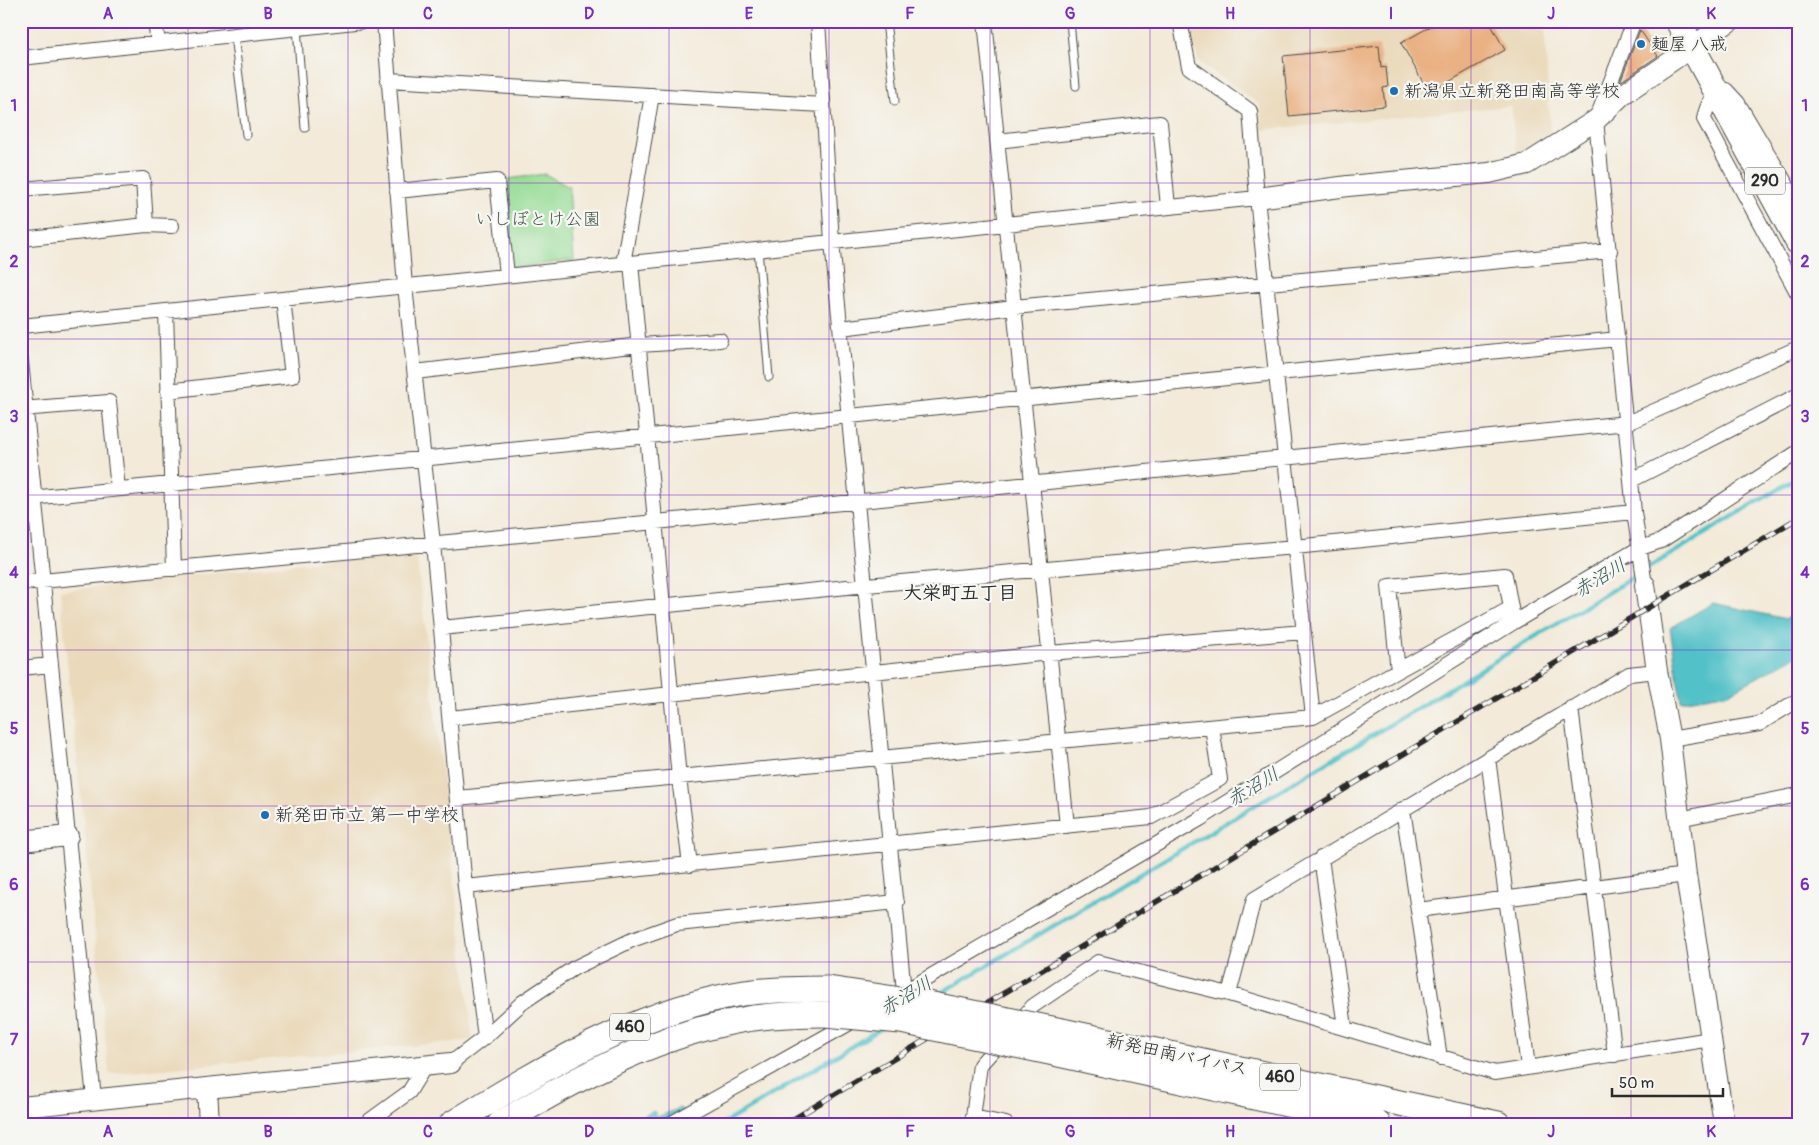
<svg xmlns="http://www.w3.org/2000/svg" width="1819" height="1145" font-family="Pangolin,'Klee One',sans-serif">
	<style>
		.built { fill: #ead9ba }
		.green { fill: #96dc95; stroke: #608460 }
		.water { fill: #52c1c8; stroke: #3e767a }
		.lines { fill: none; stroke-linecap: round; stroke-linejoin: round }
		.stream { stroke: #52c1c8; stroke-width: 4.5 }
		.building { fill: #eab183 }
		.lane-casing { stroke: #494845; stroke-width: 9 }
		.street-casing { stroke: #494845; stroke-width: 16 }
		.secondary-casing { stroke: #494845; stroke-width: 22 }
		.highway-casing { stroke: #494845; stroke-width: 27 }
		.lane { stroke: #fff; stroke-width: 7 }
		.street { stroke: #fff; stroke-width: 14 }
		.secondary { stroke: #fff; stroke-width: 20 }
		.highway { stroke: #fff; stroke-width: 25 }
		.rail-casing { stroke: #2b2b2b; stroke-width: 5.5 }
		.rail { stroke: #f6f6f2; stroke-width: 4; stroke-dasharray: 11; stroke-linecap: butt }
		.highway-bridge-casing { stroke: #494845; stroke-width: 27; stroke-linecap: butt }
		.highway-bridge { stroke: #fff; stroke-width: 25 }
		.grid { fill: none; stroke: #7b2cbf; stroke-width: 1; stroke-opacity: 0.55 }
		.poi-dot { fill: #1f6fb2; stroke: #f6f6f2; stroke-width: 2 }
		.labels { text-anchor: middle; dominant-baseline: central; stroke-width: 4.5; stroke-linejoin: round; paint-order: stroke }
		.shield { fill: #f6f6f2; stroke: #686867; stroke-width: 1 }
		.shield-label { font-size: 16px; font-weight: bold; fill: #2b2b2b }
		.poi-label { font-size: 18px; fill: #2b2b2b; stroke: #f6f6f2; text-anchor: start }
		.park-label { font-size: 18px; fill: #465746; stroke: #f6f6f2 }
		.street-label { font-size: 18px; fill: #2b2b2b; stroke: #f6f6f2 }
		.water-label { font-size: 19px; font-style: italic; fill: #37585a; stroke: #f6f6f2 }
		.neighbourhood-label { font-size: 19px; font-weight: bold; fill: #2b2b2b; stroke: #f6f6f2 }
		.neatline { fill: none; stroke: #7b2cbf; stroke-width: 2 }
		.grid-label { font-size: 16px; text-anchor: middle; font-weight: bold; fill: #7b2cbf }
	</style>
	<rect width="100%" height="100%" fill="#f6f6f2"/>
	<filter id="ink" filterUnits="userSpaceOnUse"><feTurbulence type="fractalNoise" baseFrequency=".02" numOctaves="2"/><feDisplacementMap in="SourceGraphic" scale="10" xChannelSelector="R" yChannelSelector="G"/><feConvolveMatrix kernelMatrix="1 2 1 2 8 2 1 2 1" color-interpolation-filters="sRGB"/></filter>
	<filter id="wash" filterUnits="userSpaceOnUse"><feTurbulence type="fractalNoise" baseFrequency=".0096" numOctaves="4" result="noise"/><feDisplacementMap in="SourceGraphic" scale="20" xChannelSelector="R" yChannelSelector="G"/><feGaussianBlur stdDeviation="1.12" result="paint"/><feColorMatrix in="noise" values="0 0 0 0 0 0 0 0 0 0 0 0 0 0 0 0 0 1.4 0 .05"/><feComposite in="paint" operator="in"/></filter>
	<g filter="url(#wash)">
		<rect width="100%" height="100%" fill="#f3ead9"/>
		<!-- built -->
		<path class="built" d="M1190 21H1544L1551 142 1528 155 1517 157 1511 106 1261 130 1260 105 1198 61Z
			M416 550 473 1040 109 1074 60 591Z"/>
		<!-- green -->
		<path class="green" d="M545 174 569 187 574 260 511 268 501 180Z"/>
		<!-- water -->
		<path class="water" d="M1713 603 1786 619 1798 611V655L1729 693 1681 701 1670 628Z
			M680 1108 684 1111 662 1124H620L654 1111 657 1117Z"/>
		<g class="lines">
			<!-- stream -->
			<path class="stream" d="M936 996 1421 706 1798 477
				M723 1124 882 1028"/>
		</g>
		<g id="blocks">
			<!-- building -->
			<path class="building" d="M1440 21H1489L1505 50 1429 93 1401 43Z
				M1640 30 1658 56 1620 82Z
				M1379 46 1381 68 1386 67 1388 87 1383 88 1385 106 1289 116 1283 56Z"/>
		</g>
	</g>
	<g filter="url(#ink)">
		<use href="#blocks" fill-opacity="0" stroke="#494845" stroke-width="1"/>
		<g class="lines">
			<!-- lane casing -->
			<g class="lane-casing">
				<path id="lane" d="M886 21 895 101
					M1070 21 1076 86
					M297 28 305 128
					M234 35 246 135
					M758 249 769 377"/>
			</g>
			<!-- street casing -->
			<g class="street-casing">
				<path id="street" d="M155 21 158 43
					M384 21 405 286 433 543 465 887 485 1037
					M818 21 832 242 904 992
					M985 21 1067 826
					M1180 21 1189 67 1250 111 1257 198 1313 717
					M1634 21 1596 120 1634 512 1645 585
					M21 58 364 21
					M388 80 823 105
					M997 141 1160 123 1168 207
					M21 189 143 179 146 225
					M397 191 497 181 507 275
					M1798 204 1738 103 1726 90C1712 95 1707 104 1704 119L1798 294
					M21 239 146 225 172 226
					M631 263 679 778 690 865
					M623 264 652 95
					M166 311 174 569
					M21 326 1257 198
					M841 328 1014 307 1610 251
					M21 361 94 1099
					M415 372 639 345 720 340
					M168 391 292 376 283 299
					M21 409 109 402 118 489
					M1632 480 1798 395
					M21 499 1618 339
					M21 583 656 522 1627 423 1798 348
					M441 628 867 585 1295 547 1634 512
					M21 668 51 665
					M1398 671 1389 586 1505 575 1511 608
					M1571 708 1615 1055
					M450 718 1049 653 1304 632
					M1670 739 1759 724 1798 700
					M1488 758 1528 1067
					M457 798 1313 717 1511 608 1514 622
					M1403 809 1440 1058
					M1679 819 1798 795
					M1321 858 1345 1027
					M465 887 1151 817 1220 779 1212 727
					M1418 910 1686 875
					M1229 994 1254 899 1629 674 1657 671
					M895 997 1200 819 1514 622 1638 549 1661 541 1798 452
					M1017 1024 1033 1006 1098 962 1229 994 1495 1073 1711 1039
					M1002 1040 980 1065 973 1117 1006 1124
					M451 1063 485 1037 523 1002 574 968 632 940 677 924 897 902
					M31 1106 32 1124
					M365 1124 409 1092 425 1066
					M670 1124 857 1019"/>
			</g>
			<!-- secondary casing -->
			<g class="secondary-casing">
				<path id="secondary" d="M1257 198 1348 186 1489 173 1527 164 1596 120 1622 95 1730 21
					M1645 585 1657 671 1670 739 1686 875 1724 1124
					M21 841 68 836
					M207 1088 209 1124
					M21 1107 451 1063"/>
			</g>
			<!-- highway casing -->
			<g class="highway-casing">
				<path id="highway" d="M1678 21 1798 242
					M1062 1031 1498 1124
					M1054 1053 1378 1124
					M452 1124C543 1068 637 1010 744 993 772 989 800 989 828 989
					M500 1124C578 1077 661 1032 753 1018 777 1015 801 1014 825 1014"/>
			</g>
			<!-- lane -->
			<use href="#lane" class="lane"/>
			<!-- street -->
			<use href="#street" class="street"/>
			<!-- secondary -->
			<use href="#secondary" class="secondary"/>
			<!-- highway -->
			<use href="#highway" class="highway"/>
			<!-- rail casing -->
			<g class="rail-casing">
				<path id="rail" d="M785 1124 1798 518"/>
			</g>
			<!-- rail -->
			<use href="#rail" class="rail"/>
			<!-- highway-bridge casing -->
			<g class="highway-bridge-casing">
				<path id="highway-bridge" d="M828 989 928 1004 1062 1031
					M825 1014 901 1021 1054 1053"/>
			</g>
			<!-- highway-bridge -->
			<use href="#highway-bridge" class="highway-bridge"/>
		</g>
	</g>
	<!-- grid -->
	<path class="grid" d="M188 21V1124M348 21V1124M509 21V1124M669 21V1124M829 21V1124M990 21V1124M1150 21V1124M1310 21V1124M1471 21V1124M1631 21V1124M21 183H1798M21 339H1798M21 495H1798M21 650H1798M21 806H1798M21 962H1798"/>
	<!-- markers -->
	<g class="poi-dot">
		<circle cx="1641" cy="44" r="5"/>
		<circle cx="1394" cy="91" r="5"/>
		<circle cx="265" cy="815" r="5"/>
	</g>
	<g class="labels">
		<!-- shield labels -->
		<g class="shield">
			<rect x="1745" y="167.5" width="40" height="27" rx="4"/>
			<rect x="610" y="1013.5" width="40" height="27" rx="4"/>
			<rect x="1260" y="1063.5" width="40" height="27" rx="4"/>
		</g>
		<g class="shield-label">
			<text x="1765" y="181">290</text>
			<text x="630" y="1027">460</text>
			<text x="1280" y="1077">460</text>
		</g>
		<!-- poi labels -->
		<g class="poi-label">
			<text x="1651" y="44">麺屋 八戒</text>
			<text x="1404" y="91">新潟県立新発田南高等学校</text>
			<text x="275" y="815">新発田市立 第一中学校</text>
		</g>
		<!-- park labels -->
		<g class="park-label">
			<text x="538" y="219">いしぼとけ公園</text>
		</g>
		<!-- street labels -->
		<g class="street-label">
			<text transform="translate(1177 1055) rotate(12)">新発田南バイパス</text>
		</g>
		<!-- water labels -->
		<g class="water-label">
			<text transform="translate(1600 578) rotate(-31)">赤沼川</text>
			<text transform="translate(1253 787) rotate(-31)">赤沼川</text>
			<text transform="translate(906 996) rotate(-31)">赤沼川</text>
		</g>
		<!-- neighbourhood labels -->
		<g class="neighbourhood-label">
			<text x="960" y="593">大栄町五丁目</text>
		</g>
	</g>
	<!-- margin -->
	<rect width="1819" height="1145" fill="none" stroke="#f6f6f2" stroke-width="55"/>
	<!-- scale -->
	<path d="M1612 1088v8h111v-8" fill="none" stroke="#2b2b2b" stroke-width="2.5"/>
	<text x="1619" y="1088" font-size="15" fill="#2b2b2b" stroke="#f6f6f2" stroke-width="4" paint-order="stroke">50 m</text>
	<rect x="28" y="28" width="1764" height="1090" class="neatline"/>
	<g class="grid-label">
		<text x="108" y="19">A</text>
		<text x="268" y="19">B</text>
		<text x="428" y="19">C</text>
		<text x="589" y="19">D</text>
		<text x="749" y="19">E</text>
		<text x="910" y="19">F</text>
		<text x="1070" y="19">G</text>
		<text x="1230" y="19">H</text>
		<text x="1391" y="19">I</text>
		<text x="1551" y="19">J</text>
		<text x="1711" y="19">K</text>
		<text x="14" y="111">1</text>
		<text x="1805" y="111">1</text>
		<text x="14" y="267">2</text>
		<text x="1805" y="267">2</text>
		<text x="14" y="422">3</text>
		<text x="1805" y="422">3</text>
		<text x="14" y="578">4</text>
		<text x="1805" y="578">4</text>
		<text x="14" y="734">5</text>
		<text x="1805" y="734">5</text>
		<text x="14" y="890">6</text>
		<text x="1805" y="890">6</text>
		<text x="14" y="1045">7</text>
		<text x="1805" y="1045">7</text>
		<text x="108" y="1137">A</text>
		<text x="268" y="1137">B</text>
		<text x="428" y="1137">C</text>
		<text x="589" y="1137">D</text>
		<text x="749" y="1137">E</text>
		<text x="910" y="1137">F</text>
		<text x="1070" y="1137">G</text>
		<text x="1230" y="1137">H</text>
		<text x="1391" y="1137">I</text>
		<text x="1551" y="1137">J</text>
		<text x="1711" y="1137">K</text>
	</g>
</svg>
